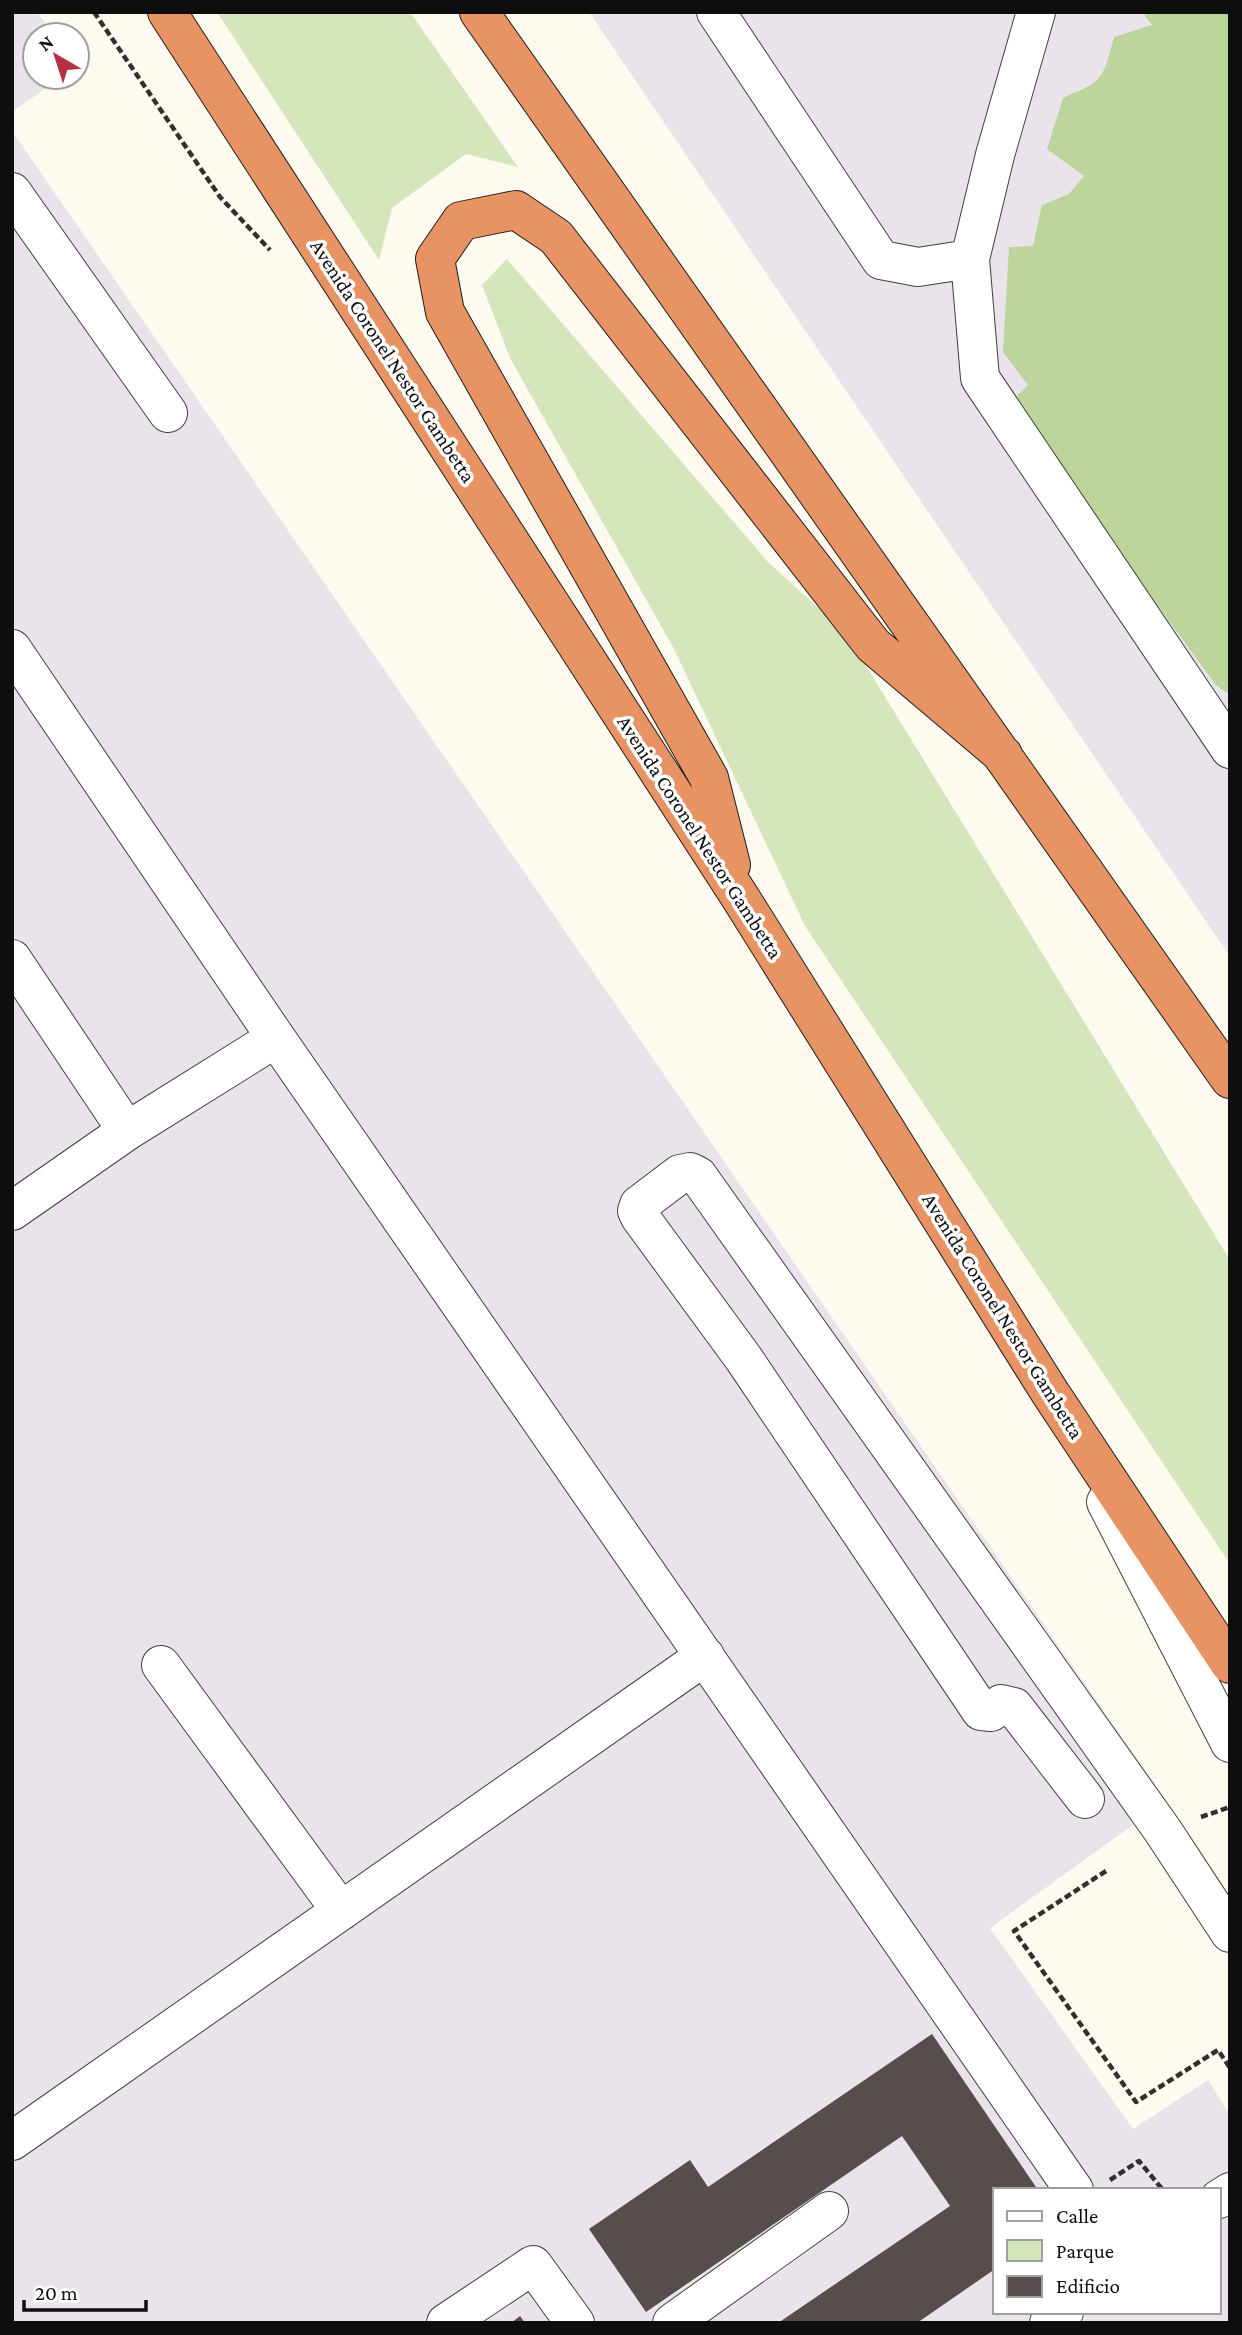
<svg xmlns="http://www.w3.org/2000/svg" width="1242" height="2335" font-family="'Crimson Pro',serif">
	<style>
		.industrial { fill: #eae3eb; fill-rule: evenodd }
		.green { fill: #d5e6bc }
		.forest { fill: #bbd59c }
		.building { fill: #554e4b }
		.lines { fill: none; stroke-linecap: round; stroke-linejoin: round }
		.minor-casing { stroke: #414141; stroke-width: 40 }
		.highway-casing { stroke: #1f1f1f; stroke-width: 40 }
		.path { stroke: #303030; stroke-width: 4.5; stroke-dasharray: 7 3.5; stroke-linecap: butt }
		.minor { stroke: #fff; stroke-width: 38 }
		.highway { stroke: #e89363; stroke-width: 38 }
		.labels { text-anchor: middle; dominant-baseline: central; stroke-width: 7; stroke-linejoin: round; paint-order: stroke }
		.street-label { font-size: 21px; fill: #0e0e0e; stroke: #fff }
	</style>
	<rect width="100%" height="100%" fill="#fefaef"/>
	<!-- industrial -->
	<path class="industrial" d="M12 12H37L54 35H35V77H62L12 112Z
		M589 12H1230V957L1218 939Z
		M12 131 1166 1801 990 1928 1133 2129 1208 2080 1230 2115V2323H12ZM995 2190H1219V2312H995Z"/>
	<!-- green -->
	<path class="green" d="M217 12H410L518 167 466 154 392 208 379 260Z
		M507 259 768 562 846 633 1230 1260V1564L805 926 674 649 510 358 482 285Z"/>
	<!-- forest -->
	<path class="forest" d="M1146 12H1230V695L1216 685 1009 404 1028 385 1003 352 1009 247 1033 246 1042 205 1069 194 1084 176 1047 149 1063 98C1105 80 1102 80 1114 37L1152 25 1145 16Z"/>
	<!-- building -->
	<path class="building" d="M932 2034 1038 2190H995V2269L917 2323H778L950 2206 902 2136 646 2312 589 2229 690 2160 708 2187Z
		M520 2316 525 2323H511Z"/>
	<g class="lines">
		<!-- minor casing -->
		<g class="minor-casing">
			<path id="minor" d="M716 12 881 260 918 267 970 259
				M1036 12 995 155 970 259 980 378 1230 749
				M12 192 168 413
				M12 649 276 1038 1074 2190
				M12 959 127 1131
				M12 1211 127 1131 276 1038
				M1106 1502 1230 1743
				M161 1665 341 1911
				M1085 1799 1014 1707 1001 1704 991 1712 981 1711 744 1359 640 1217 637 1211 639 1205 680 1174 690 1172 698 1176 1163 1831 1230 1933
				M12 2141 705 1656
				M1219 2199 1230 2192
				M446 2323 533 2265 575 2323
				M672 2323 829 2211
				M1049 2323 1064 2312"/>
		</g>
		<!-- highway casing -->
		<g class="highway-casing">
			<path id="highway" d="M167 12 740 897 1049 1391 1230 1664
				M479 12 1230 1079
				M731 865 709 778 445 312 435 259 461 221 516 210 556 237 873 645 1003 755"/>
		</g>
		<!-- path -->
		<path class="path" d="M94 12 220 197 270 250
			M1201 1817 1230 1807
			M1106 1871 1014 1931 1136 2102 1218 2050 1230 2068
			M1110 2180 1139 2161 1163 2190"/>
		<!-- minor -->
		<use href="#minor" class="minor"/>
		<!-- highway -->
		<use href="#highway" class="highway"/>
	</g>
	<g class="labels">
		<!-- street labels -->
		<g class="street-label">
			<text transform="translate(393 361) rotate(57)">Avenida Coronel Nestor Gambetta</text>
			<text transform="translate(700 837) rotate(57)">Avenida Coronel Nestor Gambetta</text>
			<text transform="translate(1003 1316) rotate(58)">Avenida Coronel Nestor Gambetta</text>
		</g>
	</g>
	<!-- border -->
	<rect width="1242" height="2335" fill="none" stroke="#0e0e0e" stroke-width="28"/>
	<!-- legend -->
	<rect x="993" y="2188" width="228" height="126" fill="#ffffff" stroke="#9f9f9f" stroke-width="2"/>
	<rect x="1007" y="2211" width="35" height="10" fill="#ffffff" stroke="#9f9f9f" stroke-width="2"/>
	<text x="1056" y="2223" font-size="21" fill="#0e0e0e">Calle</text>
	<rect x="1007" y="2240" width="35" height="21" fill="#d5e6bc" stroke="#9f9f9f" stroke-width="2"/>
	<text x="1056" y="2258" font-size="21" fill="#0e0e0e">Parque</text>
	<rect x="1007" y="2276" width="35" height="21" fill="#554e4b" stroke="#9f9f9f" stroke-width="2"/>
	<text x="1056" y="2293" font-size="21" fill="#0e0e0e">Edificio</text>
	<!-- north arrow -->
	<g transform="translate(56 56) rotate(321)"><circle r="33" fill="#ffffff" stroke="#9f9f9f" stroke-width="2"/>
	<path d="M0-5L12 26L0 18L-12 26Z" fill="#b23143"/>
	<text y="-10" font-size="19" font-weight="bold" text-anchor="middle" fill="#0e0e0e">N</text>
	</g>
	<!-- scale -->
	<path d="M24 2300v10h122v-10" fill="none" stroke="#0e0e0e" stroke-width="3.5"/>
	<text x="35" y="2300" font-size="21" fill="#0e0e0e" stroke="#ffffff" stroke-width="5" paint-order="stroke">20 m</text>
</svg>
